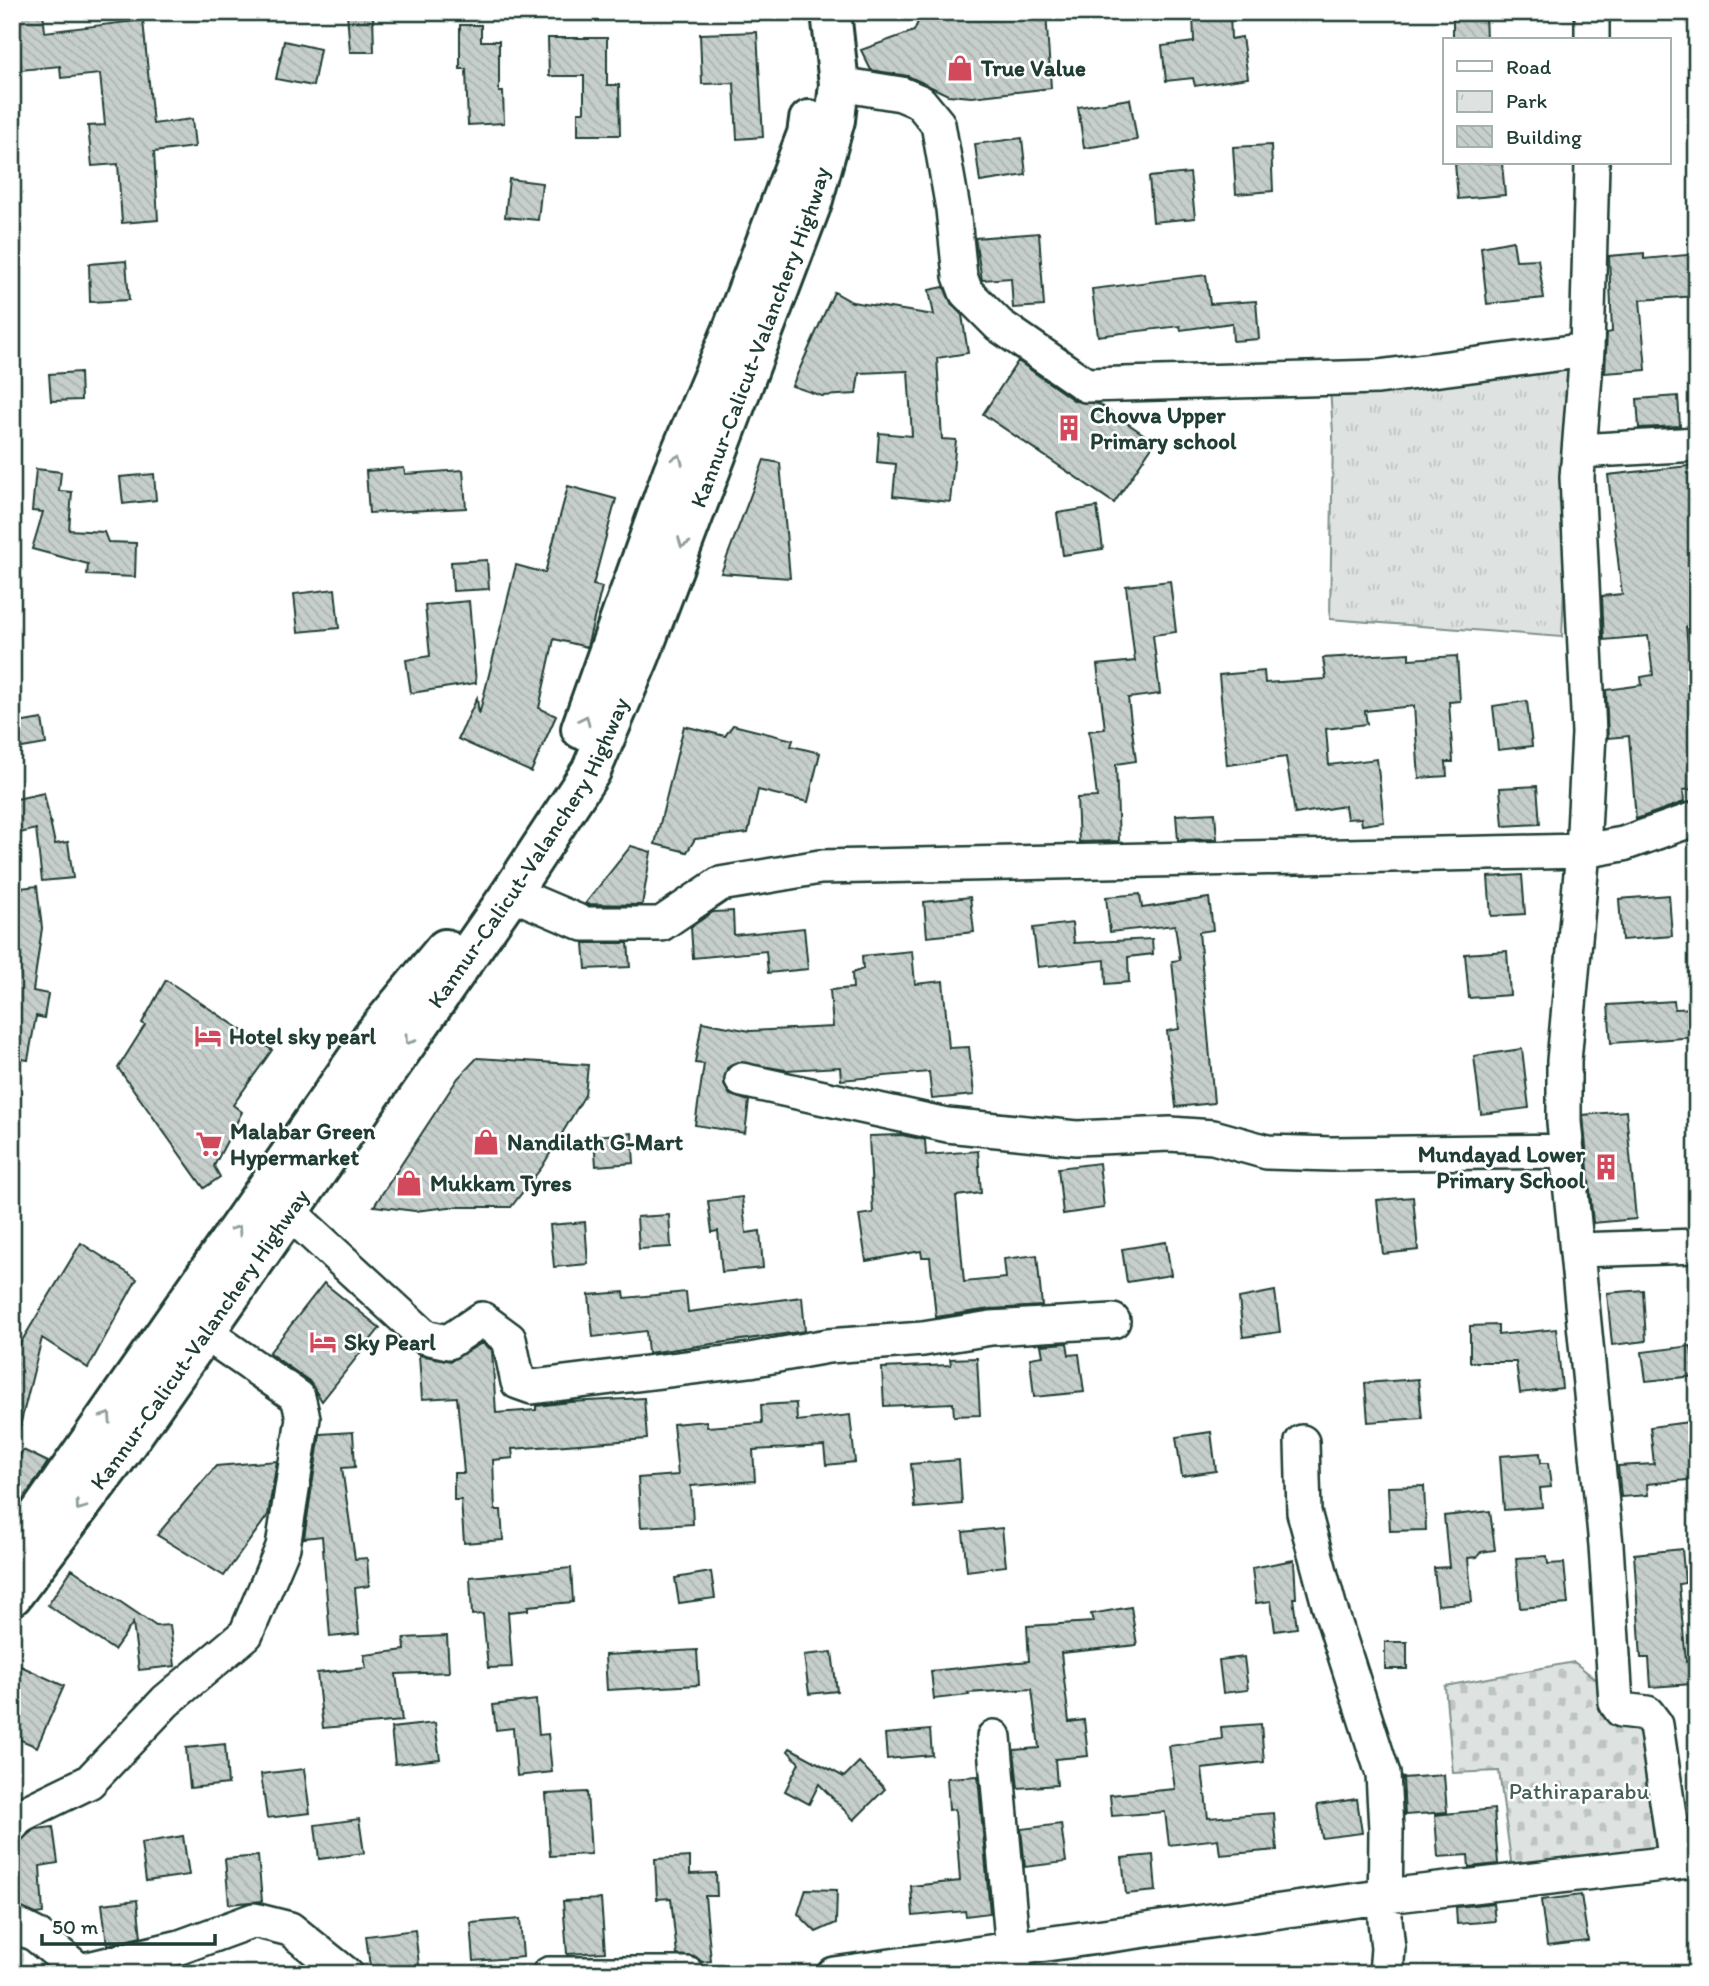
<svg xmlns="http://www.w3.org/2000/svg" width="1709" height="1986" font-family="Itim,sans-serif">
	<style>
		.cemetery { fill: url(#cemetery-stones); stroke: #7e908b; stroke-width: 2 }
		.park { fill: url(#park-tufts); stroke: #7e908b; stroke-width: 2 }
		.building { fill: url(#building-back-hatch); stroke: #1f3d34; stroke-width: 2 }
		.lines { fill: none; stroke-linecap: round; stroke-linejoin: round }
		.minor-casing { stroke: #1f3d34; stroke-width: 38 }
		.highway-casing { stroke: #1f3d34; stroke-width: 44 }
		.minor { stroke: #fff; stroke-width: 33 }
		.highway { stroke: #fff; stroke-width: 38 }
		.oneway { stroke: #8f9e9a }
		.labels { text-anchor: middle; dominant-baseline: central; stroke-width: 5; stroke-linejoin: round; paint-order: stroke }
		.poi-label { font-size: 23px; font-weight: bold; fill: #1f3d34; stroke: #fff; text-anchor: start }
		.street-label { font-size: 23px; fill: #1f3d34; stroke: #fff }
		.park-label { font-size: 23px; fill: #455e57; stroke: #fff }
	</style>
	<defs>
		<pattern id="cemetery-stones" width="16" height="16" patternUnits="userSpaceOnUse" patternTransform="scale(1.75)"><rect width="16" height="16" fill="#dee3e2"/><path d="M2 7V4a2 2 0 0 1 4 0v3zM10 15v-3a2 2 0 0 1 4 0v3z" fill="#bec4c2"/></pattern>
		<pattern id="park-tufts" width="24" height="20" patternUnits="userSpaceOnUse" patternTransform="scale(1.75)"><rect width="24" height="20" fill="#dee3e2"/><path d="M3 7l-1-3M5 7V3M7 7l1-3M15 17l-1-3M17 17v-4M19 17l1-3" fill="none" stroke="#bec4c2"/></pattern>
		<pattern id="building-back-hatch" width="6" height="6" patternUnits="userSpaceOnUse" patternTransform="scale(1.75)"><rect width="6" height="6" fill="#c7cfcc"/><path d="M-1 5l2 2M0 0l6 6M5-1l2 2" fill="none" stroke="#aab3b0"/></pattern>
	</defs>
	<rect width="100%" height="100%" fill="#fff"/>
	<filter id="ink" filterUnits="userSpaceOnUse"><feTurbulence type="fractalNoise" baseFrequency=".0143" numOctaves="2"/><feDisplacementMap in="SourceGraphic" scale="14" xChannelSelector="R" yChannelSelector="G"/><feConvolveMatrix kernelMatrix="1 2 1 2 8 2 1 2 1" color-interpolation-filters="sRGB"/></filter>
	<g filter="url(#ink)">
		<!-- cemetery -->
		<path class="cemetery" d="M1574 1662 1598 1681 1605 1697 1644 1720 1666 1847 1513 1876 1499 1771 1453 1773 1445 1686Z"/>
		<!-- park -->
		<path class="park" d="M1573 367 1562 637 1330 619 1333 433 1330 388Z"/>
		<!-- building -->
		<path class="building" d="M16 12H43L45 32 143 20 153 124 192 119 195 147 154 152 158 220 122 223 118 164 92 166 88 126 105 125 100 74 61 78 60 66 21 70Z
			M347 12H373L374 52H350Z
			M947 12H1046L1051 88 972 97 948 95 908 76 871 70 861 50 914 31 921 15Z
			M1193 12H1230L1231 39 1242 37 1248 78 1195 86 1193 78 1166 81 1162 46 1194 42Z
			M1485 12 1486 40H1453V14Z
			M460 25H481V41H499V92H503L504 123 468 125 466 69H460Z
			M757 32 763 137 737 139 734 83 702 84 700 34Z
			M548 38H607V85H619L620 135H578V112H584V76H549Z
			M284 41 320 49 313 86 276 79Z
			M1130 99 1137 140 1084 148 1078 107Z
			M1022 138 1026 175 980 182 975 144Z
			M1271 145 1273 191 1236 194 1233 147Z
			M1455 163H1502L1505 195 1458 199Z
			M1190 173 1195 218 1153 222 1149 177Z
			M509 179 542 183 538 220 505 217Z
			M1039 233 1044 306 1013 308 1011 278 982 280 975 238Z
			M1513 241 1516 260 1538 259 1544 298 1487 304 1481 247Z
			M1644 253V259L1697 254V296L1640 300 1646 370 1605 373 1607 333 1612 332 1609 256Z
			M126 261 129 300 90 302 89 264Z
			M1206 275 1210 304 1256 301 1259 339 1233 341 1232 323 1181 330 1180 326 1098 336 1092 289Z
			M944 287 952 305 962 315 968 353 937 358 942 439 956 440 950 502 893 496 896 464 877 462 879 433 912 436 908 371 859 373 856 394 822 396 792 386 834 292 852 302 934 315 929 290Z
			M1018 361 1075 401 1099 404 1155 442 1114 503 983 414Z
			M80 372 81 400 51 401 49 374Z
			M1678 396 1680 426 1639 428 1637 399Z
			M764 460 780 463 790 578 721 573Z
			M1697 465V626L1686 627 1691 670 1697 669V789L1683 790 1684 802 1636 819 1629 736 1608 738 1606 690 1642 685 1641 677 1653 675 1648 636 1604 640 1602 596 1622 594 1608 475Z
			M404 468 405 474 463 470 466 508 369 513 366 471Z
			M36 469 61 472 59 491 72 492 69 530 104 532 108 542 136 543 135 577 87 575 88 564 32 549 43 512 32 511Z
			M154 474 156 500 123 504 120 477Z
			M568 486 616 499 593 585 602 587 587 647 554 639 539 708 556 716 531 772 458 739 477 698 479 715 516 565 545 573Z
			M1097 507 1103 549 1063 555 1057 513Z
			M487 560 489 589 453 591 451 562Z
			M1170 581 1176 632 1153 635 1160 694 1128 698 1136 761 1116 764 1119 841 1079 842 1077 798 1097 797 1089 731 1105 729 1097 665 1135 661 1126 586Z
			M335 589 339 628 298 632 294 594Z
			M469 601 476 683 411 693 406 660 430 656 425 605Z
			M1409 653V659L1457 656 1460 701 1449 702 1453 762H1446L1447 776 1419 778 1414 706 1365 711 1367 724 1326 729 1329 765 1377 759 1384 822 1362 825 1361 818 1347 819 1345 806 1295 814 1286 757 1227 765 1219 675 1264 671 1265 683 1326 679 1323 658Z
			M1527 701 1532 746 1498 750 1493 706Z
			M42 719 46 744 16 749 12 724Z
			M733 725 793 740 791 746 820 753 808 802 758 790 748 833 695 839 687 852 655 844 684 726 725 736Z
			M1537 786 1540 824 1503 826 1500 788Z
			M44 793 55 844 68 842 73 878 42 881 36 829 16 834 12 800Z
			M1215 813 1217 839 1178 840 1176 815Z
			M631 846 651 852 642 905 585 904Z
			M1522 875 1525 914 1491 916 1488 877Z
			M37 886 42 928 33 991 48 994 44 1018 36 1016 28 1060 12 1057V889Z
			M1140 894 1142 908 1209 898 1213 930 1199 932 1214 1103 1176 1107 1167 1031 1179 1029 1172 961 1180 960 1175 925 1110 932 1106 897Z
			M1669 895 1672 936 1622 940 1619 899Z
			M970 897 974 932 927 937 924 902Z
			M733 911 734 935 804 928 808 969 768 973 766 951 693 958 691 927 713 912Z
			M1072 923 1074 943 1152 939 1153 954 1128 957 1129 982 1106 984 1105 960 1038 967 1033 928Z
			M584 943H628L630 967 586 969Z
			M912 951 915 984 943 981 949 1048 969 1047 974 1095 932 1099 929 1072 841 1080 840 1067 786 1070 737 1062 727 1068 724 1085 730 1095 749 1101 745 1133 695 1125 704 1064 695 1063 702 1022 750 1031 833 1027 830 990 853 988 852 973 863 969 862 956Z
			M1507 951 1510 995 1469 998 1465 954Z
			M166 980 272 1050 233 1105 242 1112 214 1166 220 1177 204 1188 118 1068 145 1025 142 1023Z
			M1674 1001 1675 1009 1697 1008V1037L1611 1043 1608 1005Z
			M1522 1049 1529 1108 1481 1114 1474 1056Z
			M477 1058 588 1065 585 1095 542 1167 511 1207H449L415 1211 374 1206 458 1078Z
			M1626 1111 1636 1219 1593 1223 1583 1115Z
			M632 1133 634 1163 596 1166 594 1136Z
			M902 1135 925 1140 926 1155 978 1151 981 1193 956 1196 964 1282 1006 1278 1004 1259 1037 1255 1042 1306 990 1309 936 1317 930 1257H922L921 1251 866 1261 859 1215 873 1213 869 1136Z
			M1099 1163 1104 1208 1063 1214 1058 1168Z
			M742 1197 746 1233 760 1231 763 1268 722 1272 718 1231 712 1232 708 1201Z
			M1413 1197 1418 1250 1383 1254 1377 1200Z
			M669 1215 671 1247 639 1249 637 1217Z
			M585 1222 588 1264 554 1267 550 1225Z
			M1166 1242 1171 1275 1127 1282 1122 1249Z
			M81 1243 137 1279 88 1368 42 1338 19 1430 12 1429V1357Z
			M324 1283 380 1328 322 1401 309 1381 269 1353Z
			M1643 1290 1646 1341 1612 1345 1607 1293Z
			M1275 1291 1280 1332 1243 1337 1239 1298Z
			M624 1292 625 1298 686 1292 688 1312 802 1297 805 1331 648 1353 646 1331 593 1337 589 1295Z
			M1498 1325V1335L1556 1329 1562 1388 1520 1393 1516 1362H1470V1326Z
			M482 1343 492 1350 496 1413 536 1410V1406L570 1402 644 1398 647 1439 512 1449 513 1458 493 1460 495 1510H501L503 1540 464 1543 461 1500H454V1473H464L457 1397 422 1399 419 1355 451 1361Z
			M1067 1343 1069 1355 1079 1354 1084 1392 1034 1397 1030 1358 1043 1356 1041 1345Z
			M1691 1346 1695 1376 1646 1381 1642 1352Z
			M977 1358 980 1415 954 1416 953 1403 884 1406 882 1368 951 1365 950 1359Z
			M1418 1379 1422 1418 1368 1422 1365 1383Z
			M796 1403 797 1421 850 1415 855 1462 826 1465 824 1446 753 1450 755 1481 691 1486 693 1524 641 1527 638 1478 678 1475 673 1424 706 1421 707 1427 762 1423 761 1405Z
			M1697 1421V1479L1647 1484 1648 1495 1621 1497 1618 1466 1654 1464 1650 1427Z
			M353 1432 355 1467 342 1468 355 1559 367 1558 369 1586 355 1588 359 1634 330 1637 322 1536 304 1538 320 1434Z
			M1211 1432 1216 1471 1182 1476 1176 1437Z
			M23 1450 48 1462 22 1501 12 1497V1472Z
			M1540 1453 1541 1463H1548L1551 1487 1540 1488 1542 1507 1504 1510 1500 1456Z
			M959 1460 962 1504 915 1508 911 1464Z
			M277 1461 268 1515 224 1576 157 1535 216 1466Z
			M1424 1486 1426 1530 1390 1531 1388 1487Z
			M1490 1511 1495 1550 1481 1552 1477 1557 1468 1558 1472 1602 1438 1605 1434 1568 1449 1567 1444 1516Z
			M1002 1528 1006 1566 967 1571 963 1532Z
			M1682 1549 1685 1583 1679 1584 1686 1662 1690 1661 1692 1684 1651 1687 1649 1658H1641L1634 1554Z
			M1547 1556 1548 1564 1564 1563 1568 1604 1520 1608 1516 1558Z
			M1294 1560 1296 1598H1293L1297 1628 1275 1631 1271 1601 1256 1603 1252 1568Z
			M571 1568 573 1602 528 1606V1610L508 1612 512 1667 488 1668 483 1614 472 1615 470 1577Z
			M72 1569 156 1626 170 1625 175 1666 139 1670 133 1623 114 1650 48 1605Z
			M711 1572 715 1598 679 1603 675 1578Z
			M1131 1607 1137 1645 1061 1653 1069 1722 1084 1720 1088 1756 1055 1759 1057 1785 1018 1788 1014 1750 1039 1748 1032 1689 968 1693 969 1695 934 1699 931 1671 1029 1661 1027 1626 1093 1622 1091 1614Z
			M447 1636 449 1672 396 1674 402 1721 323 1728 317 1673 366 1668 364 1655 405 1650 404 1638Z
			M1385 1642H1407V1669H1385Z
			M697 1650 699 1685 607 1690 605 1655Z
			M832 1652 837 1691 809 1694 804 1655Z
			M1244 1657 1248 1690 1223 1693 1219 1660Z
			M12 1662 64 1686 37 1747 12 1736Z
			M536 1700 539 1735 548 1734 552 1772 517 1776 513 1728 496 1730 493 1705Z
			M435 1723 440 1759 395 1764 391 1728Z
			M1261 1724 1264 1762 1202 1769 1208 1818 1274 1813 1277 1850 1220 1855 1218 1839 1169 1845 1165 1812 1112 1816 1110 1795 1175 1789 1169 1746 1222 1739 1221 1727Z
			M930 1730 932 1755 887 1759 885 1734Z
			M225 1744 228 1784 190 1788 186 1748Z
			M790 1748 844 1777 859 1762 885 1789 854 1820 819 1784 809 1804 785 1791 799 1763 788 1751Z
			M304 1769 310 1813 267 1818 261 1774Z
			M1444 1775 1447 1812 1405 1815 1403 1778Z
			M978 1776 990 1913 966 1916 965 1911 913 1916 911 1886 960 1881 955 1809 949 1810 947 1778Z
			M587 1792 591 1854 550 1856 546 1794Z
			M1357 1799 1362 1833 1322 1838 1317 1805Z
			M1494 1809 1498 1864 1469 1867 1468 1855 1438 1857 1435 1815Z
			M359 1819 364 1853 319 1859 315 1825Z
			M1061 1824 1066 1862 1025 1867 1021 1829Z
			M53 1827 58 1863 40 1866 43 1913 36 1914 12 1904V1881L20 1880 15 1843 36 1829Z
			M183 1836 189 1875 146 1881 141 1843Z
			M1153 1855 1156 1891 1126 1894 1122 1858Z
			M258 1856 262 1901 229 1904 225 1859Z
			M690 1857V1874L716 1873 717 1896H705L711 1961 702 1962 696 1957 677 1955 671 1898 657 1899 655 1859Z
			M806 1889 837 1890 836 1923 816 1932 798 1914Z
			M1581 1895 1588 1941 1547 1946 1541 1900Z
			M601 1899 605 1952 567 1954 563 1901Z
			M137 1900 141 1937 107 1945 102 1904Z
			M1493 1903 1495 1921 1457 1924 1456 1907Z
			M520 1919 523 1957 474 1961 471 1923Z
			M415 1930 420 1974H371L366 1936Z"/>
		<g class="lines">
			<!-- minor casing -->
			<g class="minor-casing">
				<path id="minor" d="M1592 40V12
					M839 84 901 94 920 102 938 124 953 209 960 276 966 292 999 325 1086 385 1378 377 1587 350
					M1592 163 1587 350 1577 477 1589 733 1583 851 1564 1061V1122L1606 1545 1616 1703 1621 1710 1647 1713 1656 1725 1676 1863
					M1579 451 1697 444
					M511 893 584 924H661L720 884 820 867 1583 851 1623 844 1697 818
					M742 1080 947 1125 1076 1138 1170 1134 1213 1137 1267 1152 1332 1154 1567 1151
					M289 1212 425 1337 448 1342 482 1319 509 1339 518 1382 532 1387 750 1360 828 1346 923 1339 991 1328 1113 1321
					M1577 1250 1697 1246
					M1302 1442 1304 1512 1329 1605 1383 1774 1386 1829 1385 1920 1388 1948 1386 1974
					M994 1737 1015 1974
					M12 1825 19 1816 89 1782 166 1701 246 1634 283 1547 303 1418 298 1397 204 1332
					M12 1923 36 1935 80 1971 180 1947 254 1920 290 1929 346 1974
					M549 1974H687
					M834 1974 1387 1896 1697 1860"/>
			</g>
			<!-- highway casing -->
			<g class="highway-casing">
				<g id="highway">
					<path d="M581 729 673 471 732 331 807 134 809 120"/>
					<path d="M12 1553 372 1037 445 949"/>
					<path id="s1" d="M12 1596 115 1460 289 1212 511 893 591 771 640 656 812 203 835 120 839 84 831 12"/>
				</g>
			</g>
			<!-- minor -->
			<use href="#minor" class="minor"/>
			<!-- highway -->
			<use href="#highway" class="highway"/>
		</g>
		<!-- one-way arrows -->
		<defs><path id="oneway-chevron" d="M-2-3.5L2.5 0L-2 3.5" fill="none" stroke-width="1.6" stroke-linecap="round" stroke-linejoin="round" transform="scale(1.75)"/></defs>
		<g class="oneway">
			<use href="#oneway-chevron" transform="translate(678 459) rotate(-67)"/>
			<use href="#oneway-chevron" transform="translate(683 543) rotate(111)"/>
			<use href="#oneway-chevron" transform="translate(585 720) rotate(-65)"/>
			<use href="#oneway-chevron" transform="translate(409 1040) rotate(125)"/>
			<use href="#oneway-chevron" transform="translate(237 1230) rotate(-55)"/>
			<use href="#oneway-chevron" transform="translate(107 1417) rotate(-56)"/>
			<use href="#oneway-chevron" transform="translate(80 1506) rotate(126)"/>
		</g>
	</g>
	<!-- icons -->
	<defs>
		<g id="shop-bare" transform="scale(2.1)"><path d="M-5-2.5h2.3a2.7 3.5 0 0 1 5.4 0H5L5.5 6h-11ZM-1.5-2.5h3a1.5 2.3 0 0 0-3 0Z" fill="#d1495b" stroke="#fff" stroke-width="2.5" paint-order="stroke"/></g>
		<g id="building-bare" transform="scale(2.1)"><path d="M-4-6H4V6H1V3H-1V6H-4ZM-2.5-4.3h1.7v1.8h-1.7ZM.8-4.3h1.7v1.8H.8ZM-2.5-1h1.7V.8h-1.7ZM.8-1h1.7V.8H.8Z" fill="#d1495b" stroke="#fff" stroke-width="2.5" paint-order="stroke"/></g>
		<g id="hotel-bare" transform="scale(2.1)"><path d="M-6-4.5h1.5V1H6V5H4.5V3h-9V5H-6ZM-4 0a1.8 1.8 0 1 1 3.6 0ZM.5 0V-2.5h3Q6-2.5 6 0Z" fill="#d1495b" stroke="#fff" stroke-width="2.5" paint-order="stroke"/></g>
		<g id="supermarket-bare" transform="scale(2.1)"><path d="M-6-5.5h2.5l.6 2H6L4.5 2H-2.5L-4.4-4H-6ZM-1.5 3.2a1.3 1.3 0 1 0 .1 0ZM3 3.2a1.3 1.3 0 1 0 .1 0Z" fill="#d1495b" stroke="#fff" stroke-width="2.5" paint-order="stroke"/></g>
	</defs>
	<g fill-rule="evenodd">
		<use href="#shop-bare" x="960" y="68"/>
		<use href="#building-bare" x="1069" y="428"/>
		<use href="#hotel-bare" x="208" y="1036"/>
		<use href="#shop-bare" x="486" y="1142"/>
		<use href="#supermarket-bare" x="209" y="1144"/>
		<use href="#building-bare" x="1606" y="1167"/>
		<use href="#shop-bare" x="409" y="1183"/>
		<use href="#hotel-bare" x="323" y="1342"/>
	</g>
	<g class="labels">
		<!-- poi labels -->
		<g class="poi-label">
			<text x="981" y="68">True Value</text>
			<text x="1090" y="415">Chovva Upper<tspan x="1090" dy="26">Primary school</tspan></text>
			<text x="229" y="1036">Hotel sky pearl</text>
			<text x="230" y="1131">Malabar Green<tspan x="230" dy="26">Hypermarket</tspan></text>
			<text x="507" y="1142">Nandilath G-Mart</text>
			<text x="1585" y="1154" text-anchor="end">Mundayad Lower<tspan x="1585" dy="26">Primary School</tspan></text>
			<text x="430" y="1183">Mukkam Tyres</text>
			<text x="344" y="1342">Sky Pearl</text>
		</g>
		<!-- street labels -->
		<g class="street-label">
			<text stroke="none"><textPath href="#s1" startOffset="1474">Kannur-Calicut-Valanchery Highway</textPath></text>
			<text stroke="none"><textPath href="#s1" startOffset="906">Kannur-Calicut-Valanchery Highway</textPath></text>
			<text stroke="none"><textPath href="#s1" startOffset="318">Kannur-Calicut-Valanchery Highway</textPath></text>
		</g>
		<!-- park labels -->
		<g class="park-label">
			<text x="1579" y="1791">Pathiraparabu</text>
		</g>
	</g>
	<!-- margin -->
	<rect width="1709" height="1986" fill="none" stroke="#fff" stroke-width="42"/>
	<rect x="21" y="21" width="1667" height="1944" fill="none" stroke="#1f3d34" stroke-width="2.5" filter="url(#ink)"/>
	<!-- legend -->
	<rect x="1443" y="38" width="228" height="126" fill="#ffffff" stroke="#a5b1ae" stroke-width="2"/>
	<rect x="1457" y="61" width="35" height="10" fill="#ffffff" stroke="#a5b1ae" stroke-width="2"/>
	<text x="1506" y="74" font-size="21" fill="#1f3d34">Road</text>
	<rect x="1457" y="91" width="35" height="21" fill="url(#park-tufts)" stroke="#a5b1ae" stroke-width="2"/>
	<text x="1506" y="108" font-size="21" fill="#1f3d34">Park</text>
	<rect x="1457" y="126" width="35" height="21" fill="url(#building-back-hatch)" stroke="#a5b1ae" stroke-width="2"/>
	<text x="1506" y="144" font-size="21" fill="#1f3d34">Building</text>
	<!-- scale -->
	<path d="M42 1934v10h173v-10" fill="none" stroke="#1f3d34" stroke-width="3.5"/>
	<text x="52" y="1934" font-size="21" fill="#1f3d34" stroke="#ffffff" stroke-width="5" paint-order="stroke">50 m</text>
</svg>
